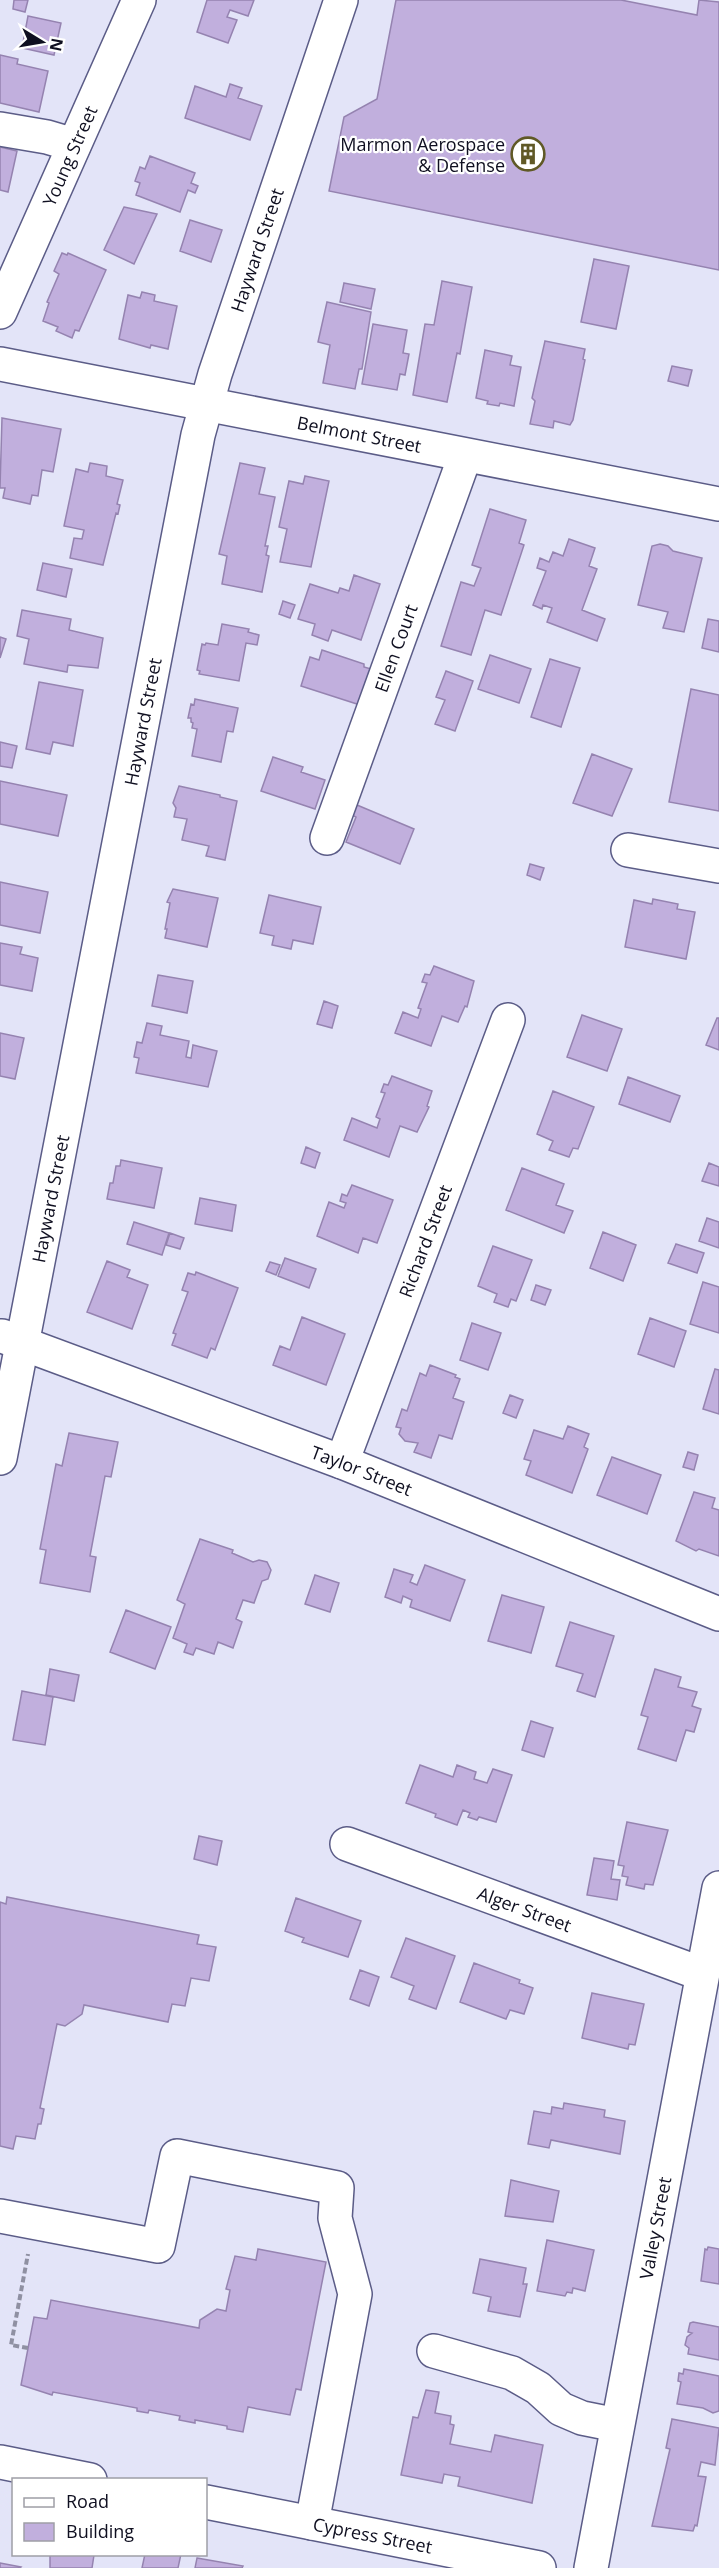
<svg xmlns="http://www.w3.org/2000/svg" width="719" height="2568" font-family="'Open Sans',sans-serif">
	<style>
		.building { fill: #c1afdd; stroke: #9583b0; stroke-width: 1.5 }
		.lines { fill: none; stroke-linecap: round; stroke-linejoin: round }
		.minor-casing { stroke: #5b5c87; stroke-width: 36 }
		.major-casing { stroke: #5b5c87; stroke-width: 36 }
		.path { stroke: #8f90a2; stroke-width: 4; stroke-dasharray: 6 3; stroke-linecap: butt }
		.minor { stroke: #fff; stroke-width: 33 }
		.major { stroke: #fff; stroke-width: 33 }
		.labels { text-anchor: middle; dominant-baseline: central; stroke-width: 4.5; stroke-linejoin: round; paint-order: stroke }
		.poi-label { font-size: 18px; fill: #0f0f20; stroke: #fff; text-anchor: end }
		.street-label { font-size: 18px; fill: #0f0f20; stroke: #fff }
	</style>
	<rect width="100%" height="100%" fill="#e3e4f8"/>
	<!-- building -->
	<path class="building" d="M14 0H28L25 12 13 9Z
		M207 0H254L248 16 230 10 227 17 237 20 228 43 197 32Z
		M396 0H621L697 15 699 0 719 2V270L329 191 344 117 377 99Z
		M28 16 61 23 54 55 22 48Z
		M0 55 18 59 17 64 48 71 39 112 0 103Z
		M230 84 242 88 238 98 262 106 250 140 185 118 195 86 226 97Z
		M0 147 17 151 8 192 0 190Z
		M150 156 195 173 191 183 198 186 195 193 188 190 180 212 136 195 140 183 135 181 140 167 145 169Z
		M124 207 157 214 134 264 104 250Z
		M190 220 222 230 211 262 180 251Z
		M62 253 67 255 68 253 106 270 79 331 75 330 72 338 56 331 58 327 43 321 49 303 47 302 59 274 54 271Z
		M594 259 629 266 616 329 581 322Z
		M442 281 472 287 460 354 457 353 447 402 413 395 425 324 434 325Z
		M344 283 375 289 371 309 340 302Z
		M142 292 155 295 154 301 177 306 168 349 151 345 150 348 119 339 128 295 140 298Z
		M327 302 371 312 362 369H359L355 389 323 383 330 345 318 342Z
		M373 324 407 330 403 353 409 354 405 375 400 374 397 390 362 384Z
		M545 341 585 349 583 359 585 360 573 420 570 425 554 421 553 428 530 424 535 401 532 398Z
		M485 350 512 356 510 365 521 367 514 406 500 403 499 406 487 404 488 401 476 398Z
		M672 366 692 370 688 386 668 381Z
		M2 418 61 429 53 472 42 470 38 496 32 495 30 504 3 498 5 488H0Z
		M90 463 107 466 106 476 123 480 117 504 120 505 118 514 116 513 103 565 70 558 74 538 82 539 84 530 64 526 76 469 88 472Z
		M240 463 265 468 259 494 275 497 265 546H268L266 555 269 556 262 592 222 584 227 556 219 554Z
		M305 476 329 481 311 567 280 562 287 529 279 527 289 481 303 484Z
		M490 509 526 520 519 543 524 545 501 615 485 610 471 655 441 646 461 582 474 586 481 568 472 565Z
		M569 539 595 548 589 566 597 569 582 610 605 619 597 641 547 622 552 608 543 605 542 609 533 605 546 571 537 568 540 558 549 562 553 552 563 556Z
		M660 544 668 546 673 551 702 558 684 632 663 628 668 612 638 605 652 546Z
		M43 563 72 569 66 597 37 590Z
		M354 575 380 584 361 640 332 630 328 641 312 635 315 624 298 619 310 584 338 593 340 588 349 591Z
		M283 601 295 605 290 618 279 614Z
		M22 610 71 619 69 630 103 638 98 668 68 665 67 672 24 664 29 639 17 636Z
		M708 619 719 621V652L702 648Z
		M222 624 249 629 248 632 259 635 257 645 246 643 239 681 199 674 200 671 197 670 202 644 205 645 206 643 218 645Z
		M0 637 6 639 0 658Z
		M322 650 364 664V667L371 669 360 705 301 686 310 657 319 660Z
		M490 655 531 669 519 703 478 689Z
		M550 659 580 668 561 727 531 717Z
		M446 671 473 681 455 731 435 724 445 700 436 697Z
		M39 682 83 690 73 746 53 742 50 754 26 749Z
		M691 689 719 695V811L669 802Z
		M195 699 238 708 233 732 227 731 221 762 192 756 197 729 192 728 193 723 191 722V718H188L191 704 194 705Z
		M0 742 17 746 12 768 0 766Z
		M592 754 632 769 612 816 573 803Z
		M273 757 303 767 301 772 325 780 315 809 261 791Z
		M0 781 67 795 58 836 0 824Z
		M179 786 220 795V797L237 801 225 860 206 856 209 846 182 840 187 819 174 817 176 808 173 803Z
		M357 805 414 829 400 864 346 842 356 817 352 815Z
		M530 864 544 868 540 880 527 875Z
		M0 882 48 892 40 933 0 925Z
		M173 889 218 898 207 947 165 938 167 929H165L170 903 167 902Z
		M269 895 321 907 313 944 293 940 291 949 272 945 274 936 260 933Z
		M653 899 678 904 677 909 695 912 686 959 625 947 634 900 652 904Z
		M0 943 22 947 20 954 38 958 32 991 0 985Z
		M434 966 474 981 467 1007 465 1006 458 1022 442 1016 431 1046 395 1033 403 1012 418 1018 421 1009 418 1008 427 983 422 982 425 974 430 975Z
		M158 975 193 981 187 1013 152 1006Z
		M324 1001 338 1006 332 1028 317 1024Z
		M582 1015 622 1029 607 1071 567 1057Z
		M717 1018H719V1050L706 1045Z
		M147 1023 162 1026 160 1035 189 1041 186 1057 191 1058 193 1045 217 1051 208 1087 136 1073 139 1058 134 1057 137 1042 142 1043Z
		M0 1033 24 1038 15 1079 0 1076Z
		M392 1076 432 1091 427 1106 429 1107 417 1132 400 1126 389 1157 344 1140 352 1118 377 1128 380 1119 376 1117 385 1093 381 1092 384 1084 388 1085Z
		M628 1077 680 1096 670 1122 619 1104Z
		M553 1091 594 1107 578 1149 573 1148 569 1157 549 1150 553 1141 537 1134Z
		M306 1147 320 1153 315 1168 301 1163Z
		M121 1160 162 1168 154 1208 107 1199 110 1183H113L116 1166H120Z
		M709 1163 719 1167V1186L702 1181Z
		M522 1168 564 1184 556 1205 573 1211 564 1233 506 1210Z
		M352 1185 393 1200 377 1243 363 1238 358 1253 317 1236 329 1202 344 1208 346 1203 340 1201 342 1194 347 1196Z
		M200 1198 236 1205 232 1231 195 1224Z
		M707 1218 719 1222V1248L699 1241Z
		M134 1222 169 1233 162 1255 127 1244Z
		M603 1232 636 1245 623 1281 590 1268Z
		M170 1233 184 1238 180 1249 166 1245Z
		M676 1244 704 1253 697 1273 668 1263Z
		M493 1246 532 1260 516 1301 511 1299 508 1307 494 1302 497 1294 478 1286Z
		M285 1258 316 1269 309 1288 278 1276Z
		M107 1261 130 1270 127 1277 148 1285 132 1329 87 1312Z
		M270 1262 280 1265 276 1275 266 1271Z
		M196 1272 238 1288 215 1350 211 1348 207 1358 172 1345 176 1334 173 1333 188 1292 182 1290 188 1273 195 1275Z
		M703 1282 719 1287V1333L690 1324Z
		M536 1285 551 1290 545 1305 531 1300Z
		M302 1317 345 1334 326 1385 273 1365 280 1346 290 1350Z
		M650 1318 686 1331 674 1367 638 1354Z
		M472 1323 501 1333 488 1370 460 1360Z
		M430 1365 456 1375 455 1377 460 1379 453 1398 464 1402 452 1439 439 1435 431 1458 414 1452 418 1443 405 1441 399 1434 401 1428 396 1427 402 1409 407 1411 420 1373 426 1376Z
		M715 1369 719 1370V1414L703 1409Z
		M510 1395 523 1400 516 1418 503 1413Z
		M568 1426 589 1434 584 1447 588 1449 572 1493 526 1475 531 1461 524 1459 534 1430 563 1439Z
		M69 1433 118 1442 111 1477 105 1476 90 1556 96 1557 90 1592 40 1583 46 1550 40 1549 56 1464 62 1466Z
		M688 1452 698 1455 694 1470 683 1467Z
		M612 1457 661 1475 647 1514 597 1495Z
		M694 1492 715 1498 712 1508 719 1510V1556L699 1549 696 1551 676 1541Z
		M200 1539 233 1550 232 1553 253 1562 259 1560 267 1562 271 1570 268 1579 262 1581 254 1603 243 1600 236 1619 242 1622 233 1648 218 1642 214 1654 196 1648 193 1655 184 1652 187 1644 173 1638 185 1604 177 1600Z
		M425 1565 465 1580 450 1621 410 1607 412 1600 403 1596 401 1603 385 1597 394 1569 413 1575 410 1582 417 1585Z
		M315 1575 339 1583 330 1612 305 1604Z
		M502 1595 544 1607 531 1653 488 1641Z
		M126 1610 171 1627 155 1669 110 1652Z
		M570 1622 614 1636 595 1697 577 1691 583 1674 556 1666Z
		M50 1669 79 1675 74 1701 46 1695Z
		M655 1669 681 1677 678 1687 697 1692 692 1706 701 1709 694 1732 686 1730 676 1761 638 1749 648 1717 641 1715Z
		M22 1691 53 1697 45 1745 13 1740Z
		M531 1721 553 1728 544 1757 522 1750Z
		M420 1765 453 1777 457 1765 476 1772 474 1779 487 1783 493 1769 512 1775 496 1822 479 1817 477 1820 468 1817 470 1813 463 1810 457 1825 435 1817 436 1814 406 1803Z
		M627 1822 668 1830 653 1885 645 1884 644 1889 626 1885 628 1877 622 1876 624 1866 618 1865Z
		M199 1836 222 1841 217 1865 194 1859Z
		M594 1858 614 1861 611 1879 620 1880 617 1900 587 1895Z
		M7 1897 199 1935 197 1944 216 1947 209 1981 191 1978 185 2006 172 2004 168 2022 84 2005 82 2014 65 2026 57 2024 40 2108 44 2109 41 2124H38L35 2139 16 2136 13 2149 0 2146V1902L6 1904Z
		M296 1898 361 1921 348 1957 302 1942 304 1938 285 1931Z
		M406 1938 455 1956 436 2009 409 1999 414 1986 391 1977Z
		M474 1963 520 1980 519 1983 533 1988 524 2014 510 2010 506 2019 460 2002Z
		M360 1970 379 1977 369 2006 350 1999Z
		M592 1993 644 2004 635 2045 629 2044 628 2049 582 2038Z
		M564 2103 605 2110 604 2117 625 2121 620 2154 551 2140 549 2148 528 2144 534 2111 551 2114 552 2107 563 2109Z
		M511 2180 559 2191 553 2222 505 2216Z
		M547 2240 594 2250 585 2291 573 2288 572 2293 567 2292 565 2296 537 2291Z
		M708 2247 719 2249V2284L701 2281 705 2249 707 2250Z
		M258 2249 326 2262 301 2390 296 2389 290 2415 248 2407 243 2432 227 2429V2426L195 2420V2423L179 2420 180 2416 149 2410 148 2413 137 2411V2408L53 2392 52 2395 21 2385 34 2317 47 2319 51 2300 199 2328 200 2320 217 2309 226 2311 230 2290 226 2289 235 2256 256 2260Z
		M480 2259 526 2268 523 2284H527L520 2317 488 2311 491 2297 473 2293Z
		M693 2322 719 2327V2360L688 2354 689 2348 685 2345 687 2337 692 2333 688 2332 690 2323Z
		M684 2369 719 2376V2411L713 2413 703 2408 677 2404 681 2382 678 2381 679 2373 683 2374Z
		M426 2390 439 2392 435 2413 451 2416 450 2424 454 2425 450 2444 491 2452 495 2435 543 2445 532 2503 458 2486 460 2477 444 2474 442 2483 401 2475 413 2417 418 2418Z
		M672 2419 719 2428 715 2465 701 2462 698 2476 706 2477 697 2526 695 2525 693 2531 652 2526 670 2449 666 2448Z
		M50 2554H94V2555L92 2568H50Z
		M145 2554H181L178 2568H142Z
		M197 2558 243 2566 242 2568H195Z
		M0 2563 21 2567 20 2568H0Z"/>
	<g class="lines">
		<!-- minor casing -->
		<g class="minor-casing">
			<g id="minor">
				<path d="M0 129 47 137 74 145"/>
				<path id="s1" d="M0 312 139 0"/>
				<path id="s2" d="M0 364 719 504"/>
				<path id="s3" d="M327 838 465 456"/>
				<path d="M628 850 719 866"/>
				<path id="s4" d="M2 1336 342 1462 719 1614"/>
				<path id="s5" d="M0 1458 198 435 215 374 341 0"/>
				<path id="s6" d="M342 1462 508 1020"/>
				<path id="s7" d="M347 1844 702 1974"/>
				<path d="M0 2216 158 2246 177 2156 337 2188 335 2218 355 2294 312 2523"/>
				<path d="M434 2351 512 2373 538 2388 561 2409 582 2418 617 2425"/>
				<path d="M0 2462 90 2480"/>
				<path id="s8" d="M206 2502 539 2568"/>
			</g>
		</g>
		<!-- major casing -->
		<g class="major-casing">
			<g id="major">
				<path id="s9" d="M591 2568 719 1888"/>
			</g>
		</g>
		<!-- path -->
		<path class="path" d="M28 2348 11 2345 28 2254"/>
		<!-- minor -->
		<use href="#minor" class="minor"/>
		<!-- major -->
		<use href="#major" class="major"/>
	</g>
	<!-- icons -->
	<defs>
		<g id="building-ring" transform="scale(1.725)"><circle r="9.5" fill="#fff" stroke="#605926" stroke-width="1.5"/><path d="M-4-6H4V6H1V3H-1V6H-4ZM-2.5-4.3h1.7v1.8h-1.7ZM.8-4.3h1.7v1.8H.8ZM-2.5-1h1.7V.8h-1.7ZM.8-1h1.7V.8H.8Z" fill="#605926"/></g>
	</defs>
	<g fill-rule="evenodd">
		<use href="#building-ring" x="528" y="154"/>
	</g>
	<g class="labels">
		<!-- poi labels -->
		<g class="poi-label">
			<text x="505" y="144">Marmon Aerospace<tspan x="505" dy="21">&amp; Defense</tspan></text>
		</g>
		<!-- street labels -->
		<g class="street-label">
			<text stroke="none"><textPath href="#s1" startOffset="171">Young Street</textPath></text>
			<text stroke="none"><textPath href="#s5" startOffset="1236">Hayward Street</textPath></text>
			<text stroke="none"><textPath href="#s2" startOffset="366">Belmont Street</textPath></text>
			<text stroke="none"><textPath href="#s3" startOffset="202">Ellen Court</textPath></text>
			<text stroke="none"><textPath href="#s5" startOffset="750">Hayward Street</textPath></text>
			<text stroke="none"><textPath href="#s5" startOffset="264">Hayward Street</textPath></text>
			<text stroke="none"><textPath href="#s6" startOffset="236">Richard Street</textPath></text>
			<text stroke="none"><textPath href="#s4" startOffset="384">Taylor Street</textPath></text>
			<text stroke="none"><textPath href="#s7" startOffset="189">Alger Street</textPath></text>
			<text stroke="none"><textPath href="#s9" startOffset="346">Valley Street</textPath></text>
			<text stroke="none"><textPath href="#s8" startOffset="170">Cypress Street</textPath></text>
		</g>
	</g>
	<!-- legend -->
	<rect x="12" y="2478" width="195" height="78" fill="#ffffff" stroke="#9f9fa6" stroke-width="1.5"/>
	<rect x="24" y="2498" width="30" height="9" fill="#ffffff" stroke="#9f9fa6" stroke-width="1.5"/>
	<text x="66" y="2508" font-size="18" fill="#0f0f20">Road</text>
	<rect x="24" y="2523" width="30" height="18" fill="#c1afdd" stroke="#9f9fa6" stroke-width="1.5"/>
	<text x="66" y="2538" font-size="18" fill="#0f0f20">Building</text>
	<!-- north arrow -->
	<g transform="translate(42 42) rotate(101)" stroke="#ffffff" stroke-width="4.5" paint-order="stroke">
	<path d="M0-4.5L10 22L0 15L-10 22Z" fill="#0f0f20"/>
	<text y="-9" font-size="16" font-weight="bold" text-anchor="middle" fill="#0f0f20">N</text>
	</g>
</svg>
